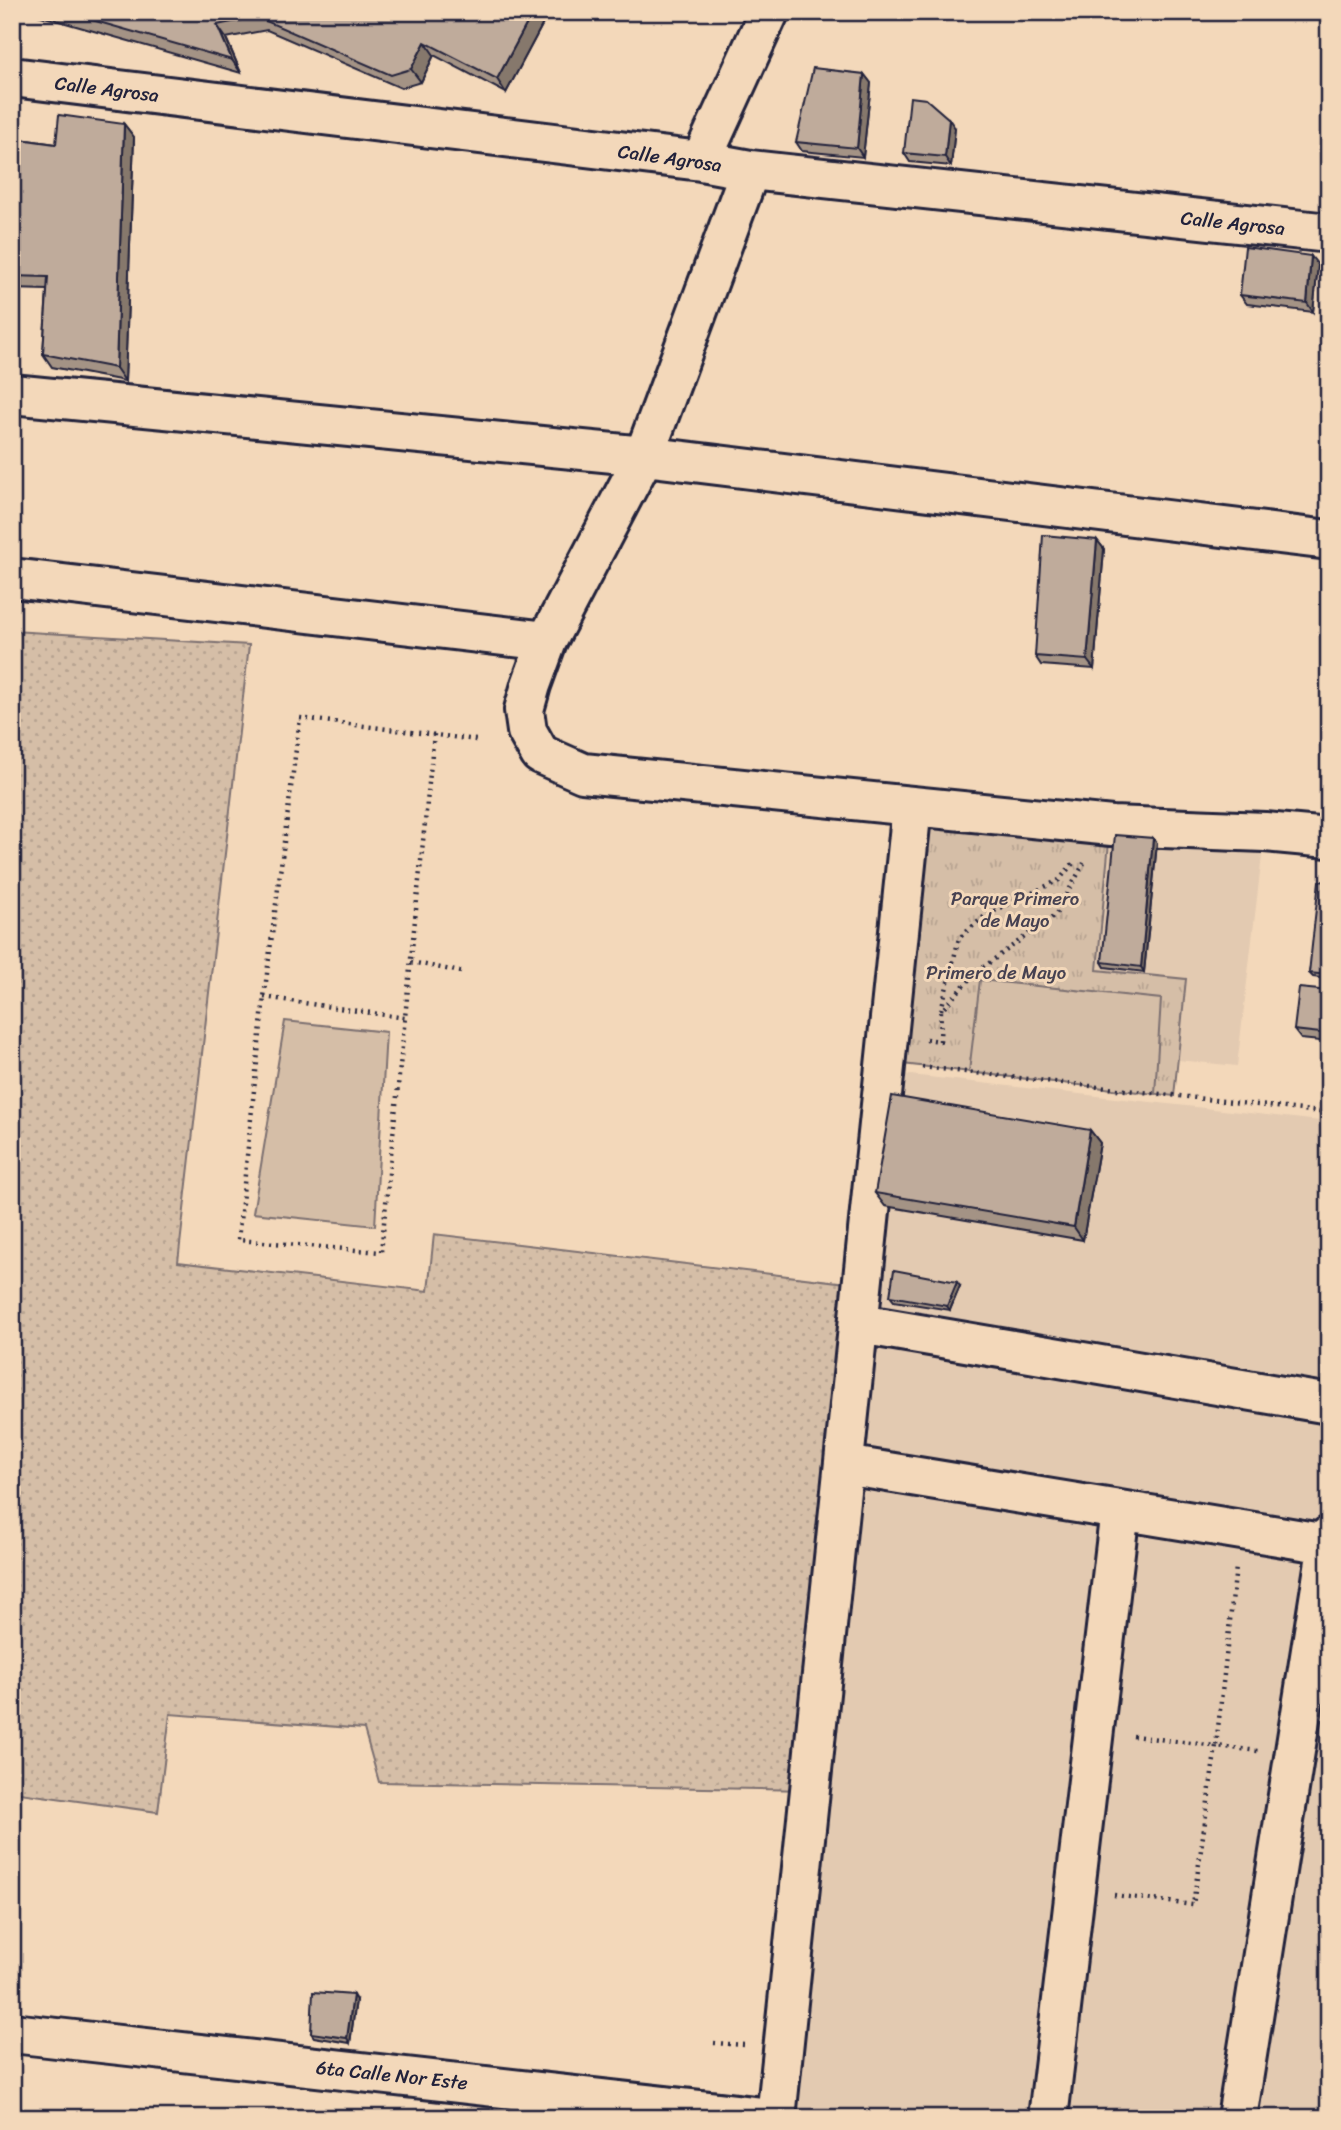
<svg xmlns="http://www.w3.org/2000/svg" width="1341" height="2130" font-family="Sriracha,sans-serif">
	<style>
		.built { fill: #e3cab1 }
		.grass { fill: url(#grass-dots); stroke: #7c7071; stroke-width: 2 }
		.park { fill: url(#park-tufts); stroke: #7c7071; stroke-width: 2 }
		.pitch { fill: #d5bea7; stroke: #7c7071; stroke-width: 2 }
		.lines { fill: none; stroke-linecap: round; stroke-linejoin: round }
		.street-casing { stroke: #22223b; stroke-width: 44 }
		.secondary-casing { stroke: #22223b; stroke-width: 44 }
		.path { stroke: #22223b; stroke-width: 4.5; stroke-dasharray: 2 5; stroke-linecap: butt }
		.street { stroke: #f3d8ba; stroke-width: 38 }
		.secondary { stroke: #f3d8ba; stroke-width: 38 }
		.wall { fill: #a49385; stroke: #22223b; stroke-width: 2 }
		.shaded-wall { fill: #86786c; stroke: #22223b; stroke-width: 2 }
		.building { fill: #bfab9b; stroke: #22223b; stroke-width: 2 }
		.labels { text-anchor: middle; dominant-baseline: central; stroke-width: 6; stroke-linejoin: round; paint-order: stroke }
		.street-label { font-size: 19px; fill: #22223b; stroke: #f3d8ba }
		.park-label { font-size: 19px; fill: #464151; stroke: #f3d8ba }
	</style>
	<defs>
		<pattern id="grass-dots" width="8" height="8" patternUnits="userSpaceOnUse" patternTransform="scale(1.75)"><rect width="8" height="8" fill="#d5bea7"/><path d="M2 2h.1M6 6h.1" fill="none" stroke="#b7a391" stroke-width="1.8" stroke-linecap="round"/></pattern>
		<pattern id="park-tufts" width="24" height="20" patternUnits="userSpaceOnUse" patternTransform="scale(1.75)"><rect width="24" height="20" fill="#d5bea7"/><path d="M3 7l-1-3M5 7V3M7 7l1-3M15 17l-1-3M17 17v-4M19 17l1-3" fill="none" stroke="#b7a391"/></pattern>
	</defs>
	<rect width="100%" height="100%" fill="#f3d8ba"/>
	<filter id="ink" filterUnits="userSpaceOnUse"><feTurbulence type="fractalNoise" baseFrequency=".0143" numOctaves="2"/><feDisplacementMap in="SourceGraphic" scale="14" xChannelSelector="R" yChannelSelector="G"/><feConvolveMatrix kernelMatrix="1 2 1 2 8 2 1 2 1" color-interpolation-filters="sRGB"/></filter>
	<g filter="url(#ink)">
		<!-- built -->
		<path class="built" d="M1112 826 1264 839 1237 1066 1178 1060 1185 979 1096 970Z
			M893 1073 1329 1122V1454L1229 2118H916L791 2108Z
			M1329 1593V2118H1247Z"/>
		<!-- grass -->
		<path class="grass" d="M12 631 249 645 178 1262 428 1291 434 1234 863 1285 811 1790 379 1782 364 1729 170 1714 158 1812 12 1792Z"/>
		<!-- park -->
		<path class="park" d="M912 806 1110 831 1097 970 1186 979 1174 1096 886 1062Z"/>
		<!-- pitch -->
		<path class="pitch" d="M980 980 1161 999 1155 1094 969 1072Z
			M285 1021 386 1032 375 1226 253 1213Z"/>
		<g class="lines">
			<!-- street casing -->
			<g class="street-casing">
				<path id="street" d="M12 77 701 161 750 170 1329 233
					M701 161 769 12
					M750 170 644 456 547 641 531 685 524 710 527 731 540 754 583 773 1112 826 1265 832 1329 838
					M12 394 644 456 1329 540
					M12 578 547 641
					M860 1324 1329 1404
					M845 1465 1327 1544
					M776 2118 912 806
					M1048 2118 1120 1510
					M1237 2118 1329 1536"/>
			</g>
			<!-- secondary casing -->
			<g class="secondary-casing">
				<path id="secondary" d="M12 2033 772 2118"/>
			</g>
			<!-- path -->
			<path class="path" d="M434 734 381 1252 238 1240 264 997 300 718 476 740
				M411 962 461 972
				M264 997 405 1018
				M941 1010 959 938 986 915 1059 880 1075 861
				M926 1039 940 1041 941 1011 974 974 1056 914 1084 863
				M922 1067 1329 1113
				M1133 1736 1216 1746 1236 1567
				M1114 1895 1193 1905 1216 1746 1258 1751
				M714 2043 745 2045"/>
			<!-- street -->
			<use href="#street" class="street"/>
			<!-- secondary -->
			<use href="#secondary" class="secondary"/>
		</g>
		<!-- wall -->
		<path class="wall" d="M27 12H547L548 14 506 93 434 55 421 82 401 88 267 30 226 38 241 73Z
			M864 74 871 83 863 157 802 151 796 142Z
			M124 124 134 137 125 381 52 367 43 354 47 290 12 289V138L56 144Z
			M955 128 951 166 910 162 904 153Z
			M1318 265 1313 312 1247 304 1240 295Z
			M1097 540 1104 549 1094 669 1041 665 1035 656Z
			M1157 843 1144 972 1105 967 1102 962Z
			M1329 882V979L1313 977 1309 973Z
			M1329 991V1042L1301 1039 1294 1030Z
			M1090 1130 1100 1143 1083 1240 885 1206 875 1193Z
			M960 1286 950 1310 894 1301 890 1296Z
			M356 2000 350 2043 314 2037 311 2033Z"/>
		<!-- shaded-wall -->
		<path class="shaded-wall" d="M533 12H547L548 14 506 93 497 79Z
			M217 25 226 38 241 73 232 60Z
			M425 42 434 55 421 82 411 69Z
			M864 74 871 83 863 157 857 148Z
			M949 119 955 128 951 166 945 157Z
			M124 124 134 137 125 381 116 368Z
			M1311 256 1318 265 1313 312 1307 303Z
			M1097 540 1104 549 1094 669 1087 660Z
			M1153 838 1157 843 1144 972 1141 967Z
			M1090 1130 1100 1143 1083 1240 1074 1227Z
			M957 1282 960 1286 950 1310 947 1306Z
			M353 1995 356 2000 350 2043 347 2038Z"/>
		<!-- building -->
		<path class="building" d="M64 12H533L497 79 425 42 411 69 391 75 257 17 217 25 232 60Z
			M813 68 864 74 857 148 796 142Z
			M910 97 926 99 949 119 945 157 904 153Z
			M59 115 124 124 116 368 43 354 48 277 12 276V138L56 144Z
			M1245 247 1311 256 1307 303 1240 295Z
			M1043 535 1097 540 1087 660 1035 656Z
			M1115 835 1153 838 1141 967 1102 962Z
			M1319 881 1329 882V975L1309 973Z
			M1299 988 1329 991V1034L1294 1030Z
			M892 1096 1090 1130 1074 1227 875 1193Z
			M894 1270 957 1282 947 1306 890 1296Z
			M313 1992 353 1995 347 2038 311 2033Z"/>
	</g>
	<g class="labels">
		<!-- street labels -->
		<g class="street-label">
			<text transform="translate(107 89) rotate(7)">Calle Agrosa</text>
			<text transform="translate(670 158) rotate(8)">Calle Agrosa</text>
			<text transform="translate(1233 223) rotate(6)">Calle Agrosa</text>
			<text transform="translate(392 2075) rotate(6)">6ta Calle Nor Este</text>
		</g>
		<!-- park labels -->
		<g class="park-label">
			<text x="1015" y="898">Parque Primero<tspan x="1015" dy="22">de Mayo</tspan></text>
			<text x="996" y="972">Primero de Mayo</text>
		</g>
	</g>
	<!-- margin -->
	<rect width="1341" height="2130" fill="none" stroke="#f3d8ba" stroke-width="42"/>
	<rect x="21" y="21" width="1299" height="2088" fill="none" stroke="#22223b" stroke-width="2.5" filter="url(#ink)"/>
</svg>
